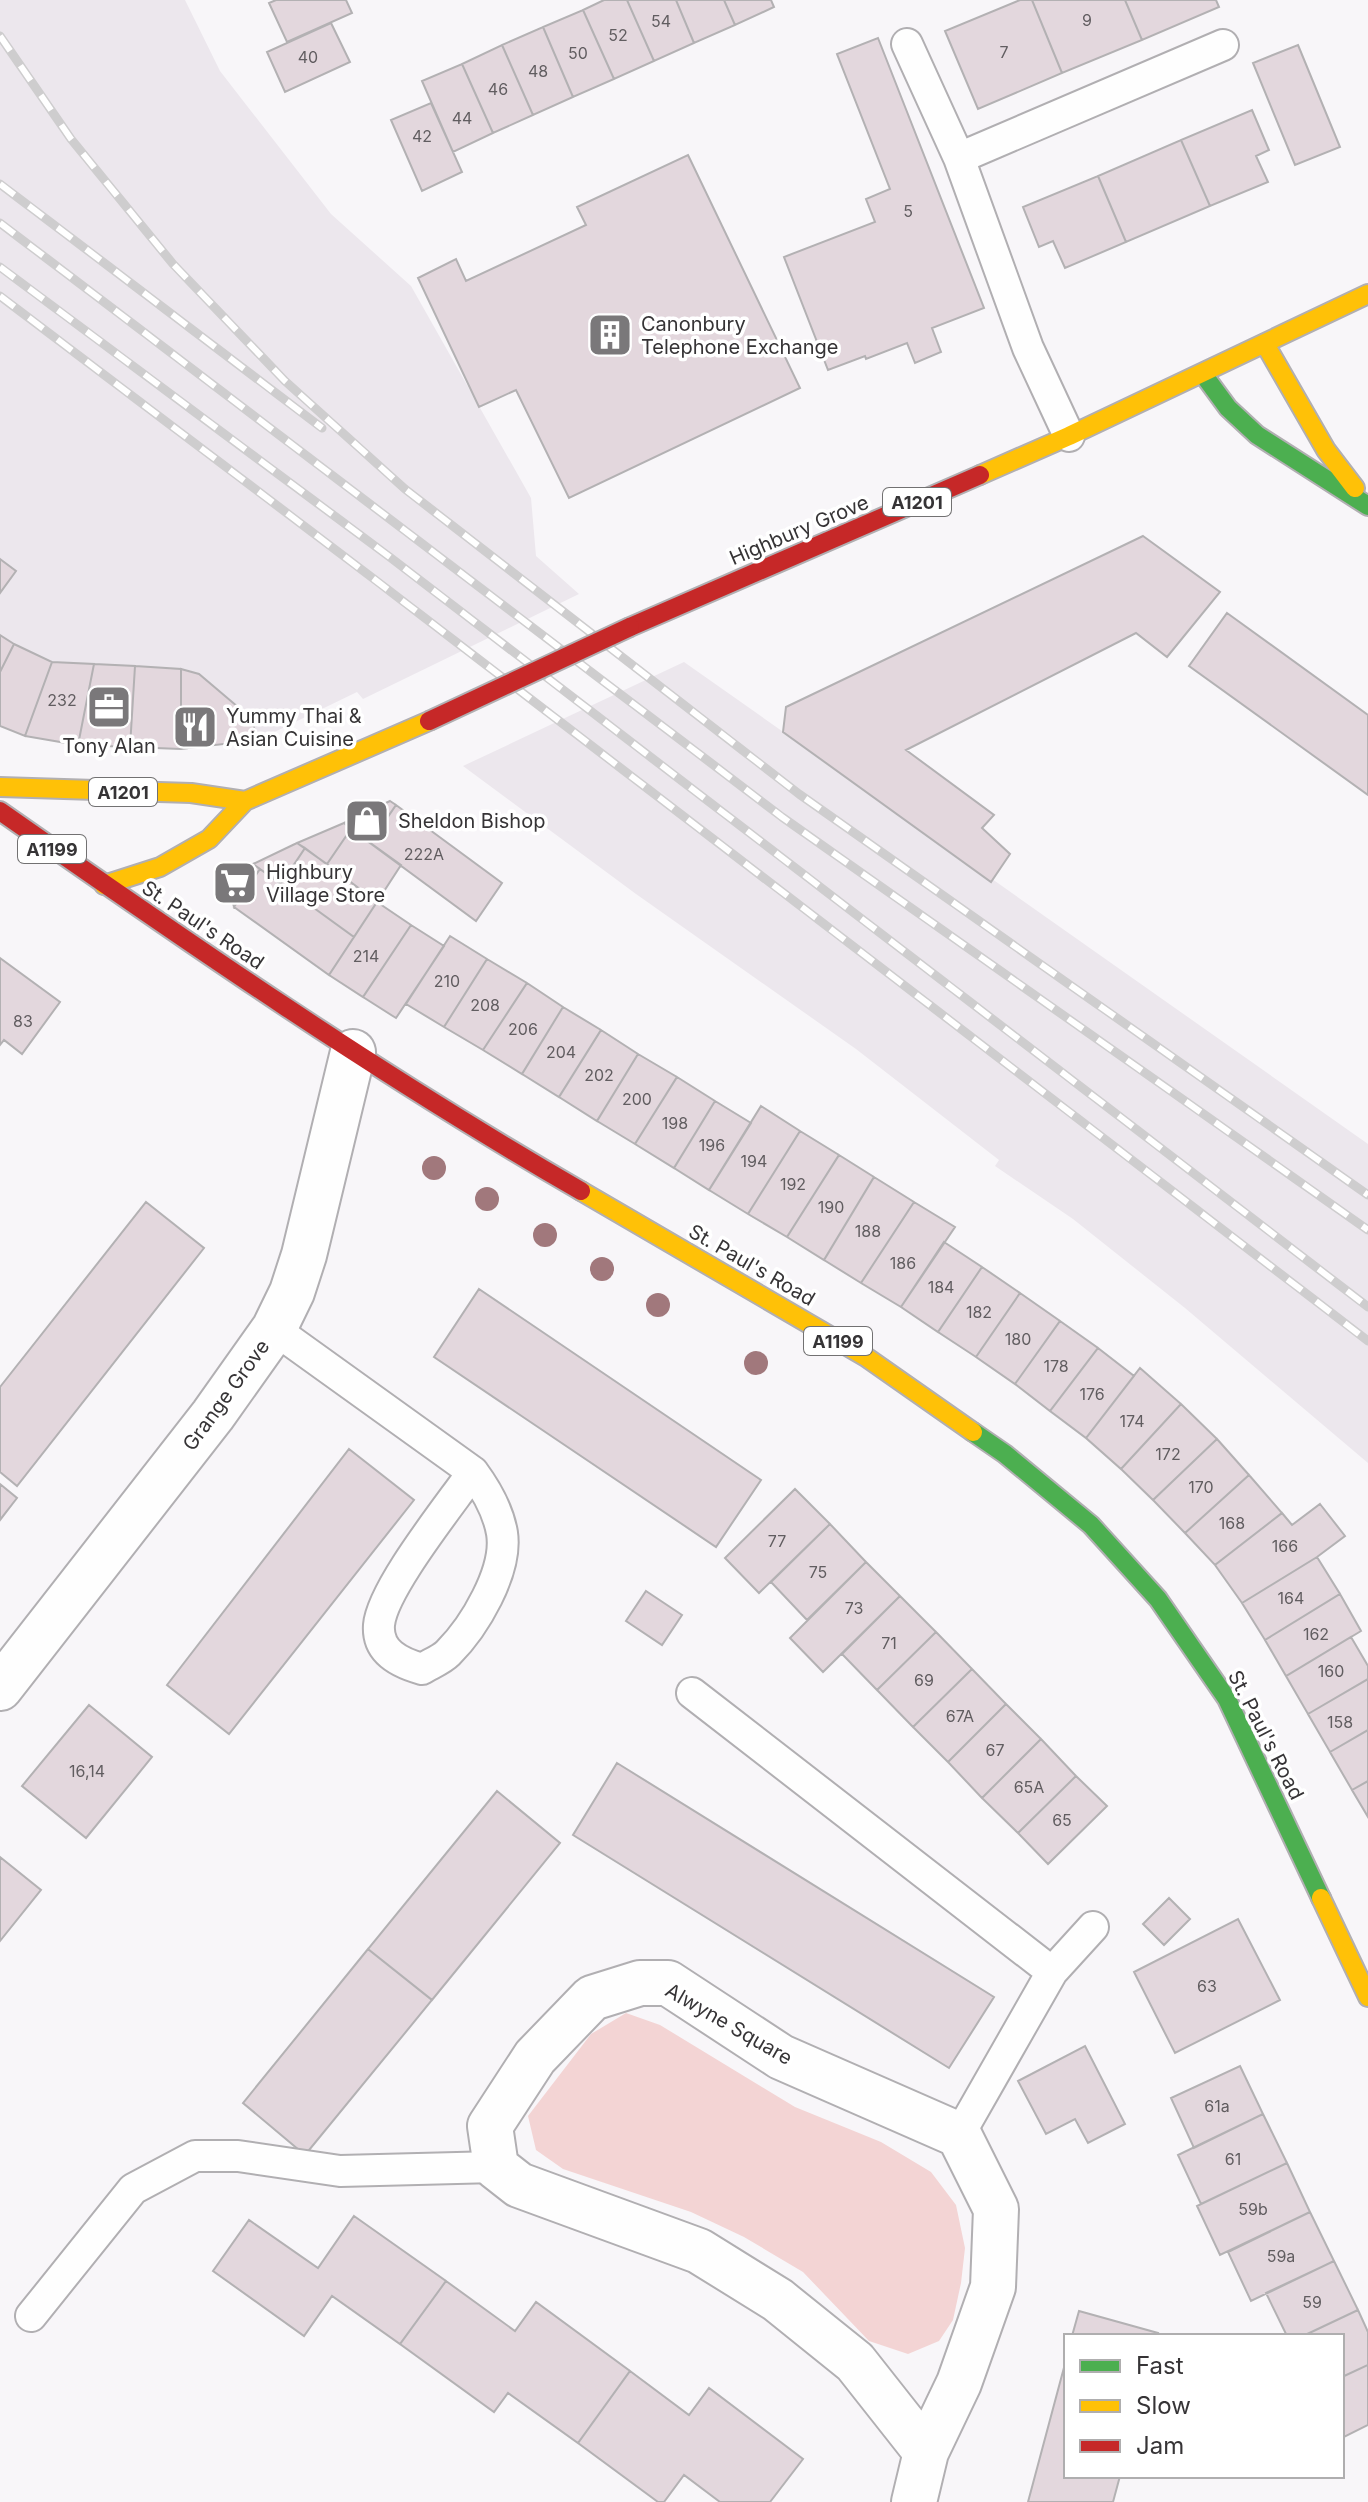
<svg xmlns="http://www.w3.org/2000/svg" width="1368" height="2502" font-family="Inter,sans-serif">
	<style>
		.built { fill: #ece7ed }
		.green { fill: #f3d4d4 }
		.building { fill: #e3d7dd; stroke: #b3b1b3; stroke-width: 2 }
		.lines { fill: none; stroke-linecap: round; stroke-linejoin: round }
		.lane-casing { stroke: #b1afb2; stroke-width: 34 }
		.street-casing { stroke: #b1afb2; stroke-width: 48 }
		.fast-casing { stroke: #b1afb2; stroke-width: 22 }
		.slow-casing { stroke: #b1afb2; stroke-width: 22 }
		.jam-casing { stroke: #b1afb2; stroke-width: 22 }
		.lane { stroke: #fefefe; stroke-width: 30 }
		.street { stroke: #fefefe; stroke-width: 44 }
		.fast { stroke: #4caf50; stroke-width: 18 }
		.slow { stroke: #ffc107; stroke-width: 18 }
		.jam { stroke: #c62828; stroke-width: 18 }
		.rail-casing { stroke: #cecdce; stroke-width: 9 }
		.rail { stroke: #fff; stroke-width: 6; stroke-dasharray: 18; stroke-linecap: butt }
		.jam-bridge-casing { stroke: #b1afb2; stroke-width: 22; stroke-linecap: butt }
		.jam-bridge { stroke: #c62828; stroke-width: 18 }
		.tree { fill: #a1787c }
		.labels { text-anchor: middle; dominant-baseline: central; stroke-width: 7; stroke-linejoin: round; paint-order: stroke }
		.number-label { font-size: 16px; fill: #615d60 }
		.shield { fill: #fff; stroke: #727172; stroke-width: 2 }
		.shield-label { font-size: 18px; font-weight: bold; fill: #363436 }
		.poi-label { font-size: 20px; fill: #363436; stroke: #fff; text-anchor: start }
		.street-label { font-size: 20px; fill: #363436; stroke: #fff }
	</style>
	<rect width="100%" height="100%" fill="#f8f6f9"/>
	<!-- built -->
	<path class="built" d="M0 0H185L220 71 331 214 411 286 531 498 536 556 579 594 363 699 357 692 258 740 181 749 95 746 33 738 0 726Z
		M684 662 1368 1144V1463L1185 1308 1073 1219 995 1166 999 1160 856 1049 636 894 463 766Z"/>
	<!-- green -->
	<path class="green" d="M626 2013 660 2025 795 2107 881 2142 931 2172 956 2205 965 2248 961 2283 953 2320 939 2341 908 2354 869 2341 803 2272 744 2237 691 2212 563 2169 536 2150 528 2116 591 2034Z"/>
	<!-- building -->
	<path class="building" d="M276 0H346L352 13 287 42 269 3Z
		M604 0H627L654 61 614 79 583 10Z
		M627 0H676L694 43 654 61Z
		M676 0H724L735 25 694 43Z
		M724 0H771L774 7 735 25Z
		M1020 0H1032L1062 73 978 109 945 31Z
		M1032 0H1125L1142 40 1062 73Z
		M1125 0H1216L1219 7 1142 40Z
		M583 10 614 79 573 97 543 27Z
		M331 23 350 62 285 92 267 52Z
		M543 27 573 97 533 115 502 45Z
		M878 38 984 308 932 328 941 352 915 363 907 343 866 359 865 356 828 370 784 257 875 222 866 199 890 189 837 54Z
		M502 45 533 115 493 133 462 64Z
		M1298 45 1340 147 1295 165 1253 63Z
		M462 64 493 133 453 152 422 81Z
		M431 103 462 172 422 191 391 120Z
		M1252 110 1269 150 1256 156 1268 182 1210 206 1181 140Z
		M1181 140 1210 206 1126 242 1098 176Z
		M688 155 800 388 569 498 516 390 479 407 418 278 456 259 466 281 586 225 577 207Z
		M1098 176 1126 242 1065 268 1053 241 1039 247 1023 207Z
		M1143 536 1220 592 1167 657 1136 633 906 750 994 815 982 828 1010 854 991 882 783 732 786 707Z
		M0 559 16 571 0 593Z
		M1227 613 1368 715V795L1189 666Z
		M0 635 14 644 0 672Z
		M14 644 52 662 25 736 0 726V672Z
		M52 662 94 664 78 745 25 736Z
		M94 664 135 666 130 747 78 745Z
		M135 666 181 669V749L130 747Z
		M181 669 199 674 251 718 258 740 181 749Z
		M390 801 396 805 370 843 344 823Z
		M396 805 502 883 476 921 370 843Z
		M344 823 351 829 327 864 297 843Z
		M351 829 401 865 377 902 327 864Z
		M297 843 305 848 281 884 253 864Z
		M305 848 377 902 354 937 281 884Z
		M253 864 260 869 234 907 231 896 220 887V879Z
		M260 869 354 937 329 975 234 907Z
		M377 902 411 925 363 997 329 975Z
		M411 925 444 946 396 1018 363 997Z
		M450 936 487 959 444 1027 406 1004Z
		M0 958 60 1002 22 1054 4 1040 0 1045Z
		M487 959 527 983 483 1050 444 1027Z
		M527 983 563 1007 522 1074 483 1050Z
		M563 1007 601 1030 559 1097 522 1074Z
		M601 1030 638 1054 597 1121 559 1097Z
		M638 1054 677 1077 635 1144 597 1121Z
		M677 1077 715 1101 674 1168 635 1144Z
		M715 1101 751 1123 709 1190 674 1168Z
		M761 1106 800 1131 748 1214 709 1190Z
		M800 1131 839 1155 787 1237 748 1214Z
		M839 1155 874 1177 824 1260 787 1237Z
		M874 1177 914 1202 861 1283 824 1260Z
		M146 1202 204 1248 17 1486 0 1472V1387Z
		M914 1202 955 1227 901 1307 861 1283Z
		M944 1242 982 1267 938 1332 901 1307Z
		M982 1267 1020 1293 976 1357 938 1332Z
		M479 1289 761 1480 716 1547 434 1357Z
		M1020 1293 1060 1321 1015 1384 976 1357Z
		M1060 1321 1098 1348 1050 1411 1015 1384Z
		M1098 1348 1134 1376 1086 1438 1050 1411Z
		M1140 1368 1181 1404 1121 1469 1086 1438Z
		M1181 1404 1217 1439 1153 1500 1121 1469Z
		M1217 1439 1249 1475 1185 1533 1153 1500Z
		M349 1449 414 1500 229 1734 167 1685Z
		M1249 1475 1282 1513 1215 1565 1185 1533Z
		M0 1484 17 1498 0 1520Z
		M795 1489 830 1524 759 1593 725 1558Z
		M1320 1504 1345 1536 1317 1557 1242 1603 1215 1565 1282 1513 1292 1525Z
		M830 1524 866 1562 807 1620 771 1582Z
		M1317 1557 1340 1594 1265 1640 1242 1603Z
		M866 1562 900 1596 823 1672 790 1638Z
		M646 1591 682 1615 662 1645 626 1621Z
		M1340 1594 1361 1631 1286 1676 1265 1640Z
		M900 1596 936 1632 877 1690 842 1654Z
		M936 1632 972 1669 913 1727 877 1690Z
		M1351 1637 1368 1666V1679L1308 1714 1286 1676Z
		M972 1669 1006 1704 948 1762 913 1727Z
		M1368 1679V1730L1330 1752 1308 1714Z
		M1006 1704 1041 1739 982 1798 948 1762Z
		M89 1705 152 1757 86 1838 22 1786Z
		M1368 1730V1781L1352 1790 1330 1752Z
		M1041 1739 1076 1776 1018 1833 982 1798Z
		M617 1763 994 1997 949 2068 573 1835Z
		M1076 1776 1107 1806 1048 1864 1018 1833Z
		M1368 1781V1817L1352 1790Z
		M497 1791 560 1843 432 2000 368 1949Z
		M0 1857 41 1890 0 1941Z
		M1169 1898 1190 1919 1164 1945 1143 1924Z
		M1238 1919 1280 2000 1175 2053 1134 1972Z
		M368 1949 432 2000 305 2155 243 2103Z
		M1085 2046 1125 2124 1088 2143 1075 2119 1046 2134 1018 2081Z
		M1240 2066 1263 2114 1194 2148 1171 2098Z
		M1263 2114 1287 2163 1201 2204 1178 2155Z
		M1287 2163 1310 2212 1220 2255 1197 2206Z
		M1310 2212 1334 2261 1251 2301 1228 2252Z
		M354 2216 446 2281 400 2344 332 2296 304 2336 213 2271 249 2220 318 2268Z
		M1334 2261 1358 2310 1303 2336H1287L1266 2293Z
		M446 2281 515 2331 536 2302 630 2371 578 2443 508 2393 494 2412 400 2344Z
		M1358 2310 1368 2332V2365L1342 2377V2336H1303Z
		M1079 2311 1158 2333 1157 2336H1072Z
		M1066 2360V2476H1120L1113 2502H1028Z
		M1368 2365V2425L1342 2438V2377Z
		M630 2371 689 2415 709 2388 803 2459 770 2502H720L684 2475 664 2502H658L578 2443Z"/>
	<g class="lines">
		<!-- lane casing -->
		<g class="lane-casing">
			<path id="lane" d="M907 44 959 158 1028 348 1069 436
				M959 158 1223 45
				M274 1329 473 1472C487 1491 498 1510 502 1533 508 1571 474 1627 448 1653 441 1660 430 1664 422 1669 400 1663 377 1652 379 1625 382 1589 450 1505 473 1472
				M692 1693 1052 1972 959 2135
				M1052 1972 1093 1927
				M31 2316 133 2189 195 2156H238L340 2171 496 2167"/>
		</g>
		<!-- street casing -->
		<g class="street-casing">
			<path id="street" d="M0 1688 213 1415 274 1329 292 1292 304 1255 353 1052
				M914 2502 926 2452 959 2383 993 2287 996 2209 959 2135 781 2057 668 1983H640L592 1998 535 2057 490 2126 496 2167 519 2185 699 2251 778 2300 855 2362 926 2452"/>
		</g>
		<!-- fast casing -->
		<g class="fast-casing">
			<path id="fast" d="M1203 374 1228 408 1257 435 1368 506
				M973 1432 1005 1454 1091 1525 1158 1599 1227 1699 1321 1898"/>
		</g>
		<!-- slow casing -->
		<g class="slow-casing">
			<path id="slow" d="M1265 344 1326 450 1355 488
				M980 475 1069 436 1368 294
				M0 787 191 793 245 801
				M104 885 160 867 209 839 245 801 429 721
				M581 1191 866 1357 973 1432
				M1321 1898 1368 1997"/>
		</g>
		<!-- jam casing -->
		<g class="jam-casing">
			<path id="jam" d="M630 627 980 475
				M0 811C190 944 380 1075 581 1191"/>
		</g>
		<!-- lane -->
		<use href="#lane" class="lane"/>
		<!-- street -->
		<use href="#street" class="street"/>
		<!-- fast -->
		<use href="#fast" class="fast"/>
		<!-- slow -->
		<use href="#slow" class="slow"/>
		<!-- jam -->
		<use href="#jam" class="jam"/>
		<!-- rail casing -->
		<g class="rail-casing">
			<path id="rail" d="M0 36 71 139 173 264 285 381 405 489 799 794 1368 1195
				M0 184 322 428
				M0 223 782 817 1368 1230
				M0 267 391 558 1368 1307
				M0 296 374 579 1368 1341"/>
		</g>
		<!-- rail -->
		<use href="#rail" class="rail"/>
		<!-- jam-bridge casing -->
		<g class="jam-bridge-casing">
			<path id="jam-bridge" d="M429 721 630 627"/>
		</g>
		<!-- jam-bridge -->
		<use href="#jam-bridge" class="jam-bridge"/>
	</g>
	<!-- trees -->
	<g class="tree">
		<circle cx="434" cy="1168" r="12"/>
		<circle cx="487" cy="1199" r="12"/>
		<circle cx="545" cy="1235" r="12"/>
		<circle cx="602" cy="1269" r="12"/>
		<circle cx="658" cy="1305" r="12"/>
		<circle cx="756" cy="1363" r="12"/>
	</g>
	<!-- icons -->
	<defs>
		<g id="building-square" transform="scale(2.3)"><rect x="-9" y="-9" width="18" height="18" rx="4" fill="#7a787a" stroke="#fff"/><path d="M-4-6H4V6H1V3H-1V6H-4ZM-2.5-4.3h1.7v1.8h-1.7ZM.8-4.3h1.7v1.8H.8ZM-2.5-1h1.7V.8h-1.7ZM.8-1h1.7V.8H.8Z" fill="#fff"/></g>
		<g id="office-square" transform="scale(2.3)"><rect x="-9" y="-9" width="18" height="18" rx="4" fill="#7a787a" stroke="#fff"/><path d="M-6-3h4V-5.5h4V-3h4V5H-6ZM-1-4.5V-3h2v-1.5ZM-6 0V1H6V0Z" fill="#fff"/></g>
		<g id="restaurant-square" transform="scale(2.3)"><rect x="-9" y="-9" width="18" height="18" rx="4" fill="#7a787a" stroke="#fff"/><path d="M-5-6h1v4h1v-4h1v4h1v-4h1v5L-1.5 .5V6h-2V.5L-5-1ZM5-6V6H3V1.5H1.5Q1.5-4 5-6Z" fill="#fff"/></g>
		<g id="shop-square" transform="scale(2.3)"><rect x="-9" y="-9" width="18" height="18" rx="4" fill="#7a787a" stroke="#fff"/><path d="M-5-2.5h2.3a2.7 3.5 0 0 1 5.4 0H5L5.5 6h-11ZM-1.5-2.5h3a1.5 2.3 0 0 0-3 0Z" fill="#fff"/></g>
		<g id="supermarket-square" transform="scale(2.3)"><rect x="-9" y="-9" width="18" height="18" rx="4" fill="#7a787a" stroke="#fff"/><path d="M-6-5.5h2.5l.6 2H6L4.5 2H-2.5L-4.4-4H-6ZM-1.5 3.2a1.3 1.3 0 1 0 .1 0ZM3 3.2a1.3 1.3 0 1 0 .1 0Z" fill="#fff"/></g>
	</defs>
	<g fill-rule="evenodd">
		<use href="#building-square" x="610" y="335"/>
		<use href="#office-square" x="109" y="707"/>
		<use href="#restaurant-square" x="195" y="727"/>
		<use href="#shop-square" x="367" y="821"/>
		<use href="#supermarket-square" x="235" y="883"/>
	</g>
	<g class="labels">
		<!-- number labels -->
		<g class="number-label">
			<text x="1087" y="20">9</text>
			<text x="661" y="21">54</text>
			<text x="618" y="35">52</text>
			<text x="1004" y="52">7</text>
			<text x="578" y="53">50</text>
			<text x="308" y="57">40</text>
			<text x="538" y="71">48</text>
			<text x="498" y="89">46</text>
			<text x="462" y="118">44</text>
			<text x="422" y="136">42</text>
			<text x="908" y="211">5</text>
			<text x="62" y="700">232</text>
			<text x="424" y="854">222A</text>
			<text x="366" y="956">214</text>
			<text x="447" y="981">210</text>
			<text x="485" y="1005">208</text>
			<text x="23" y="1021">83</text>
			<text x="523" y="1029">206</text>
			<text x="561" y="1052">204</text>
			<text x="599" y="1075">202</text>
			<text x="637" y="1099">200</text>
			<text x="675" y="1123">198</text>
			<text x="712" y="1145">196</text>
			<text x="754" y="1161">194</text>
			<text x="793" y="1184">192</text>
			<text x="831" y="1207">190</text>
			<text x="868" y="1231">188</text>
			<text x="903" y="1263">186</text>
			<text x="941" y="1287">184</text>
			<text x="979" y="1312">182</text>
			<text x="1018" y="1339">180</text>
			<text x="1056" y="1366">178</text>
			<text x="1092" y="1394">176</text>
			<text x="1132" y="1421">174</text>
			<text x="1168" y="1454">172</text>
			<text x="1201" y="1487">170</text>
			<text x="1232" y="1523">168</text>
			<text x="777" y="1541">77</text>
			<text x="1285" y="1546">166</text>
			<text x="818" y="1572">75</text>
			<text x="1291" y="1598">164</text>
			<text x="854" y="1608">73</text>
			<text x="1316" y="1634">162</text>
			<text x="889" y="1643">71</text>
			<text x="1331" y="1671">160</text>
			<text x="924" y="1680">69</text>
			<text x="960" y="1716">67A</text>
			<text x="1340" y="1722">158</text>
			<text x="995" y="1750">67</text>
			<text x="87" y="1771">16,14</text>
			<text x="1029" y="1787">65A</text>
			<text x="1062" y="1820">65</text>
			<text x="1207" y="1986">63</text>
			<text x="1217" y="2106">61a</text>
			<text x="1233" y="2159">61</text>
			<text x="1253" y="2209">59b</text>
			<text x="1281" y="2256">59a</text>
			<text x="1312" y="2302">59</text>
		</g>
		<!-- shield labels -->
		<g class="shield">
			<rect x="883" y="488" width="68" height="28" rx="6"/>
			<rect x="89" y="778" width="68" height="28" rx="6"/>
			<rect x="18" y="835" width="68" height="28" rx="6"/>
			<rect x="804" y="1327" width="68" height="28" rx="6"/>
		</g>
		<g class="shield-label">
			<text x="917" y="502">A1201</text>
			<text x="123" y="792">A1201</text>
			<text x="52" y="849">A1199</text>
			<text x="838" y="1341">A1199</text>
		</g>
		<!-- poi labels -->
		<g class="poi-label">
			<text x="641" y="324">Canonbury<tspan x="641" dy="23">Telephone Exchange</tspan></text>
			<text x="226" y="716">Yummy Thai &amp;<tspan x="226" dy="23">Asian Cuisine</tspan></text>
			<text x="109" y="746" text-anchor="middle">Tony Alan</text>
			<text x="398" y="821">Sheldon Bishop</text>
			<text x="266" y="872">Highbury<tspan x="266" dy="23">Village Store</tspan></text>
		</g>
		<!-- street labels -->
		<g class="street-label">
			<text transform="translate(799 530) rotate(-23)">Highbury Grove</text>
			<text transform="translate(203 925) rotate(34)">St. Paul's Road</text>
			<text transform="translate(752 1265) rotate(30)">St. Paul's Road</text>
			<text transform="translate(226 1395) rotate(-54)">Grange Grove</text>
			<text transform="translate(1266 1735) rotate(63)">St. Paul's Road</text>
			<text transform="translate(729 2024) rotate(30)">Alwyne Square</text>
		</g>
	</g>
	<!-- legend -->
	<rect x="1064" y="2334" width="280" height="144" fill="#ffffff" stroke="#afaeaf" stroke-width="2"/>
	<rect x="1080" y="2360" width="40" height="12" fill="#4caf50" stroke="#afaeaf" stroke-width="2"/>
	<text x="1136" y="2374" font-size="24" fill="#363436">Fast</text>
	<rect x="1080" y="2400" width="40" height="12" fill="#ffc107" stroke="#afaeaf" stroke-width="2"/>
	<text x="1136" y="2414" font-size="24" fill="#363436">Slow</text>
	<rect x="1080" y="2440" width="40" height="12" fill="#c62828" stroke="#afaeaf" stroke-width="2"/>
	<text x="1136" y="2454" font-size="24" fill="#363436">Jam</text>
</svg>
